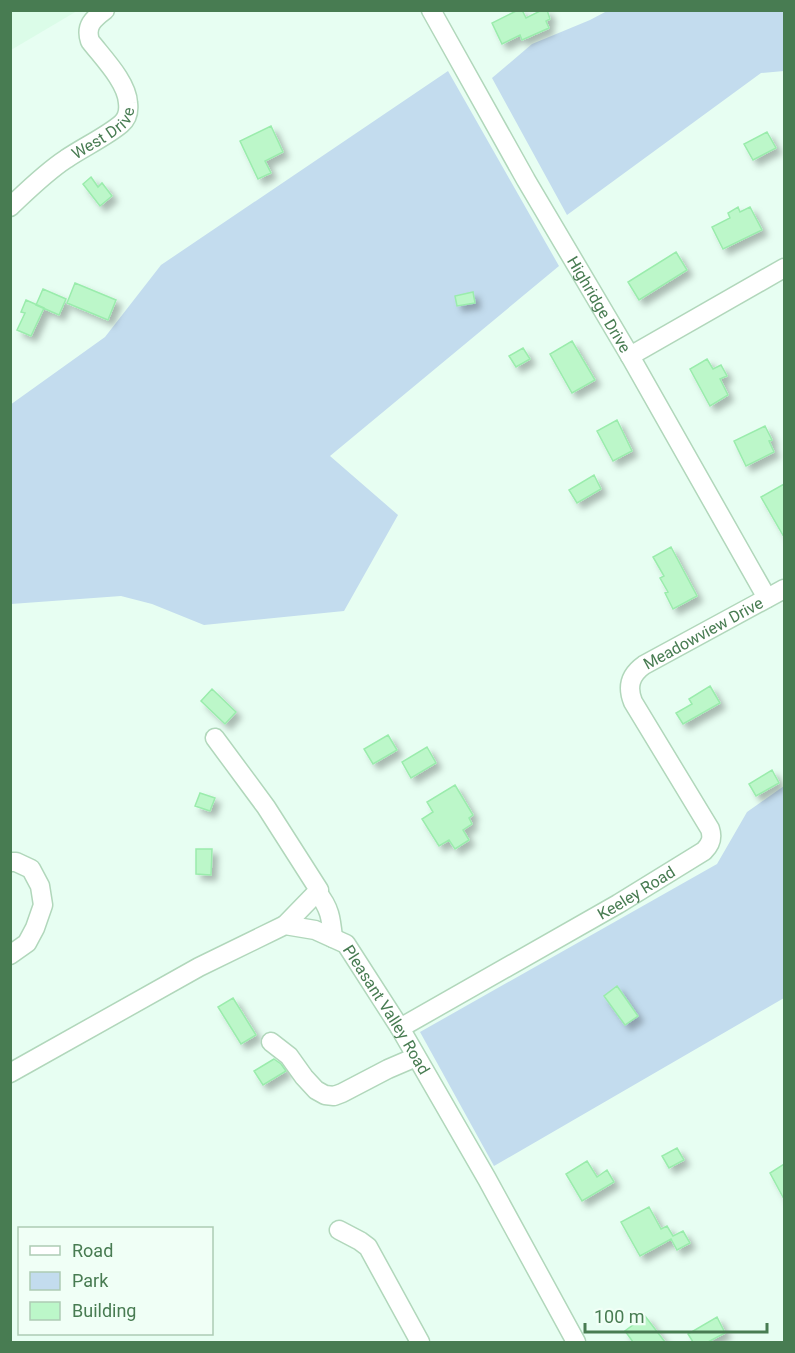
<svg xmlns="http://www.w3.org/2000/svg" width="795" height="1353" font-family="Roboto,sans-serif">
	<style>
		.residential { fill: #dbfce8 }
		.green { fill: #c3dcee }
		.building { fill: #bcf7c9; stroke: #9aecac; stroke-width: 1.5; filter: url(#shadow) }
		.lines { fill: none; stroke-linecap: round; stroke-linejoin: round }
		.minor-casing { stroke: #b1d7bb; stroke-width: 21 }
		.minor { stroke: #fff; stroke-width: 18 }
		.labels { text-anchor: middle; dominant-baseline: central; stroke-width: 5; stroke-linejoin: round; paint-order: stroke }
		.street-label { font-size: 16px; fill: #487c52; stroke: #f0fff6 }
	</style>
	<defs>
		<filter id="shadow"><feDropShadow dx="5.5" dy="5.5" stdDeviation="3" flood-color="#0004"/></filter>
	</defs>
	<rect width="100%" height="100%" fill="#e7fef2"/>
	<!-- residential -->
	<path class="residential" d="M11 10H77V11L11 50Z"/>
	<!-- green -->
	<path class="green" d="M607 11H784V71L761 73 567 215 492 78 532 44 590 20Z
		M448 71 559 266 330 456 398 515 344 611 204 625 152 604 121 596 11 604 10 405 105 337 161 265Z
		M784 786V998L494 1166 420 1032 717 864 747 812Z"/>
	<!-- building -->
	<path class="building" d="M518 10H522L526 18 542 10H547L550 19 546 21 549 28 522 40 520 35 502 44 492 23Z
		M271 126 283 152 265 161 271 173 258 179 240 141Z
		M767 132 776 148 753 160 744 144Z
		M91 177 98 187 102 183 112 196 100 206 83 184Z
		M738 207 740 212 750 207 762 230 723 249 712 227 730 218 728 213Z
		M676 252 687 270 639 300 628 282Z
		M75 283 116 300 108 320 67 303Z
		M43 289 66 299 59 315 36 305Z
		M473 292 475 303 457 306 455 296Z
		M26 300 44 308 31 336 17 330 25 313 21 312Z
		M572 341 595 380 572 393 550 354Z
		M523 348 530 359 516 367 509 356Z
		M707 359 713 369 721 365 727 376 720 379 728 395 710 406 690 369Z
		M617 420 632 451 613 461 597 431Z
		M765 426 772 440 769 441 774 452 746 466 734 441Z
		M594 475 601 489 577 503 569 490Z
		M784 484V537L761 497Z
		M671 547 697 596 673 609 665 593 668 592 660 578 664 576 653 557Z
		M710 686 720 703 683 724 676 713 692 704 689 699Z
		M212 689 236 712 225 724 201 701Z
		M388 735 397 750 373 764 364 749Z
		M427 747 436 763 411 778 402 762Z
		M772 770 779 783 756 796 749 784Z
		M455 785 473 815 469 818 472 824 463 830 469 840 455 849 449 840 439 846 422 819 433 812 427 802Z
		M200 793 215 798 210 811 195 806Z
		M196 849H212L211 875 196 874Z
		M617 986 638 1016 625 1025 604 996Z
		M233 998 256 1035 241 1044 218 1007Z
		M274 1059 281 1064 286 1071 263 1085 254 1071Z
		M677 1148 684 1160 669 1168 662 1156Z
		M587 1161 597 1177 607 1170 614 1182 582 1201 566 1174Z
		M784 1164V1199L770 1173Z
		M649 1207 661 1229 667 1226 673 1236 683 1231 690 1243 677 1250 671 1239 640 1256 621 1222Z
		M645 1316 665 1342H633L625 1331Z
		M717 1317 725 1333 708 1342H693L688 1334Z"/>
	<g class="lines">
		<!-- minor casing -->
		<g class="minor-casing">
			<g id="minor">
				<path id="s1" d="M431 10 526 180 630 356 767 598"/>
				<path id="s2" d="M10 207C28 190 46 172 66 159 82 148 107 136 121 124 127 119 129 111 128 103 127 82 103 58 90 41 85 26 93 19 105 10"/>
				<path d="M630 356 784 268"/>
				<path d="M215 738 266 807 319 890 285 925"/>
				<path d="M10 862H16L31 869 40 886 43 905 35 928 27 943 10 955"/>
				<path d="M317 892C330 908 331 918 333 938"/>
				<path id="s3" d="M400 1028 618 904 704 851C711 844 713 838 710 829L633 702C627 687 630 675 644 665L784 589"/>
				<path d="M271 1042 289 1056 304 1077 316 1090 325 1095 334 1096 342 1093 388 1069 416 1057"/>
				<path id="s4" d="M10 1073 199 967 285 925 315 930 346 944 400 1028 487 1179 576 1342"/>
				<path d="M339 1230 360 1241 368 1247 420 1342"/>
			</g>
		</g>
		<!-- minor -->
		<use href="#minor" class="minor"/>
	</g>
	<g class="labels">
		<!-- street labels -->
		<g class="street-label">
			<text stroke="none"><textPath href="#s2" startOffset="120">West Drive</textPath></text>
			<text stroke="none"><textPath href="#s1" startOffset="339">Highridge Drive</textPath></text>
			<text stroke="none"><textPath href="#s3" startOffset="634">Meadowview Drive</textPath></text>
			<text stroke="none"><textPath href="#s3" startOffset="272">Keeley Road</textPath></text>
			<text stroke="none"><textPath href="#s4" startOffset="454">Pleasant Valley Road</textPath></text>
		</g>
	</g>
	<!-- border -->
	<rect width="795" height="1353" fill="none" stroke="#487c52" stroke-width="24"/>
	<!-- legend -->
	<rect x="18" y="1227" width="195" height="108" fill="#f0fff6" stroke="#adcbb4" stroke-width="1.5"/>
	<rect x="30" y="1246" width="30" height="9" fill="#ffffff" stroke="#adcbb4" stroke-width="1.5"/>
	<text x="72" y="1257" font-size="18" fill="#487c52">Road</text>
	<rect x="30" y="1272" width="30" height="18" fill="#c3dcee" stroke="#adcbb4" stroke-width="1.5"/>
	<text x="72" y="1287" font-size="18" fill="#487c52">Park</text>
	<rect x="30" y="1302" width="30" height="18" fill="#bcf7c9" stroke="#adcbb4" stroke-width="1.5"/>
	<text x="72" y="1317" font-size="18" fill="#487c52">Building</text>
	<!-- scale -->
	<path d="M585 1323v9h182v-9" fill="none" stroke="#487c52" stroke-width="3"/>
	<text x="594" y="1323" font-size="18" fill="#487c52" stroke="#f0fff6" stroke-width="4.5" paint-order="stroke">100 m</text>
</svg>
